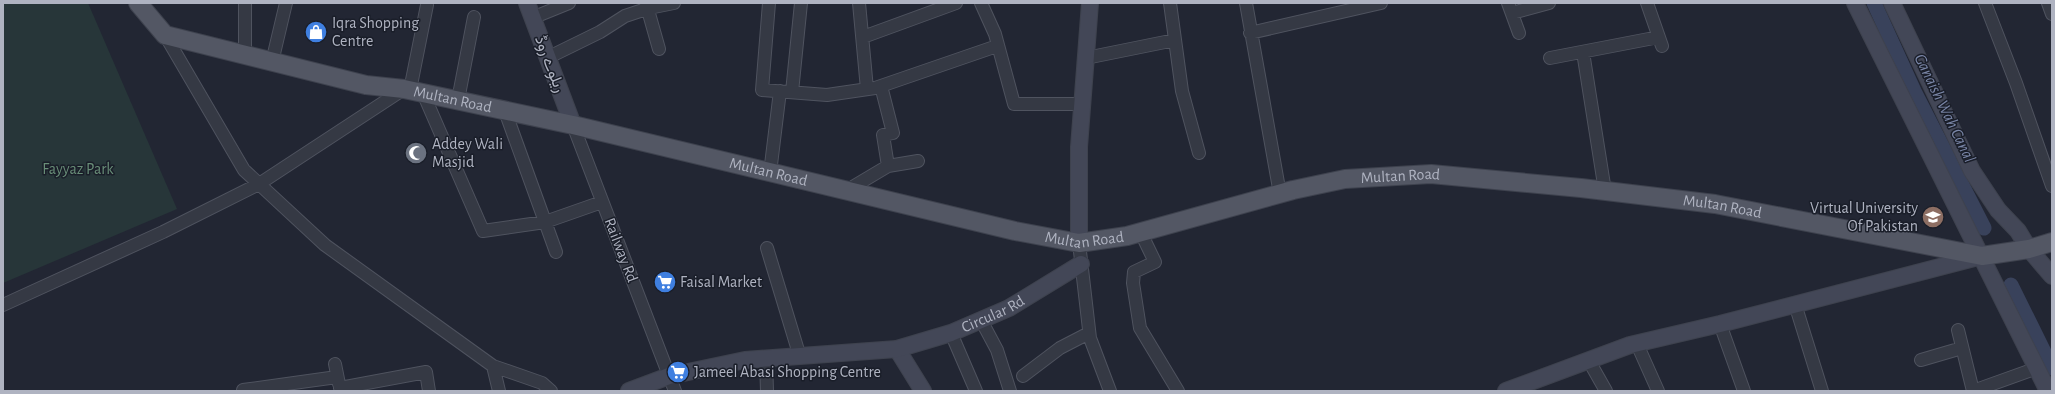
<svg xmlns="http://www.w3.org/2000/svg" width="2055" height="394" font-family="'Alegreya Sans',Vazirmatn,sans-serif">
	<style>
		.green { fill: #273639 }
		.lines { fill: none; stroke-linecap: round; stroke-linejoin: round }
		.canal { stroke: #39425b; stroke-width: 15 }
		.street-casing { stroke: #4f535f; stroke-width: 14 }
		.secondary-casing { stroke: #3e424e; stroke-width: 18 }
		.primary-casing { stroke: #3e424e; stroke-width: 20 }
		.street { stroke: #353944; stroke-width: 12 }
		.secondary { stroke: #434757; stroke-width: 16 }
		.primary { stroke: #535764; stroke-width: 18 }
		.labels { text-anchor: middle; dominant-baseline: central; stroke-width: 3; stroke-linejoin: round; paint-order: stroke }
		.poi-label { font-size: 16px; fill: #afb3c1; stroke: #1a1e29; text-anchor: start }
		.street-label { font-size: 16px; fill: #afb3c1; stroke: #1a1e29 }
		.park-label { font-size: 16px; fill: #698e78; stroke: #1a1e29 }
		.water-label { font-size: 17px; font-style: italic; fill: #7a86a7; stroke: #1a1e29 }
	</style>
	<rect width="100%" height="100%" fill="#222633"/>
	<!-- green -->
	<path class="green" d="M3 3H88L177 209 3 283Z"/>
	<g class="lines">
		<!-- canal -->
		<path class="canal" d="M1874 3 1915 93 1984 228
			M2011 285 2052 368"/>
		<!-- street casing -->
		<g class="street-casing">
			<path id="street" d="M646 3 659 49
				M769 3 762 90 827 95 875 88 997 46
				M859 3 867 89
				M981 3 995 34 1014 104H1082
				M1170 3 1182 91 1199 153
				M1246 3 1280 194
				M1508 3 1519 33
				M1647 3 1662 46
				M1985 3 2016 83 2052 186
				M2048 3 2052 14
				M1512 13 1549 3
				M532 18 569 3
				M1250 33 1381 3
				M165 35 244 170 325 245 493 366 499 391
				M863 37 956 3
				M1583 52 1605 191
				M245 55V3
				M547 58 600 32 625 16 649 8 674 3
				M1086 58 1175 40
				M1550 58 1659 37
				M272 62 286 3
				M881 86 893 133 883 135 888 166
				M410 90 427 5
				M792 92 801 3
				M423 93 483 231 545 222 602 202
				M458 100 474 17
				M505 111 556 252
				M573 125 675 391
				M770 173 780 91
				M846 191 888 166 918 161
				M1141 233 1155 262 1134 272 1133 283 1140 328 1178 391
				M1079 243 1090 338 1110 391
				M767 248 800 357
				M1795 304 1822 391
				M3 305 163 232 259 184 404 89
				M981 320 997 350 1010 391
				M1720 324 1744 391
				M1958 330 1973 391
				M951 333 976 391
				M1637 344 1658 391
				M766 359 767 391
				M1921 360 1962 348
				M1589 361 1606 391
				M335 364 339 384
				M493 366 542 383 551 391
				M1023 376 1060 348 1089 333
				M340 388 426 372 429 391
				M243 390 337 377
				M1973 391 2037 368"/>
		</g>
		<!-- secondary casing -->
		<g class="secondary-casing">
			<g id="secondary">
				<path d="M527 3 573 125"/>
				<path d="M1855 3 2048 391"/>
				<path d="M1892 3 1972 171 1998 210 2018 231 2029 249 2052 276"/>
				<path d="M1079 243V147L1090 3"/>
				<path d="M897 349 923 391"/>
				<path id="s1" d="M629 391 669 376 745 360 897 349 951 333 1009 308 1081 264"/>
				<path d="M1506 391 1630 345 1720 324 1982 256"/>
			</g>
		</g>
		<!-- primary casing -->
		<g class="primary-casing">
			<g id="primary">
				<path id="s2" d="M138 3 165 35 366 85 404 89 573 125 1015 231 1079 243 1127 236 1293 190 1345 179 1431 174 1581 188 1715 204 1982 256 2029 249 2052 242"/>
			</g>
		</g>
		<!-- street -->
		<use href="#street" class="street"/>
		<!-- secondary -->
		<use href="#secondary" class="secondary"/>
		<!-- primary -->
		<use href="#primary" class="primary"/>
	</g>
	<!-- icons -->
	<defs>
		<g id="shop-disc" transform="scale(1.15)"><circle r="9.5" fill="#3f7fe0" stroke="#1a1e29"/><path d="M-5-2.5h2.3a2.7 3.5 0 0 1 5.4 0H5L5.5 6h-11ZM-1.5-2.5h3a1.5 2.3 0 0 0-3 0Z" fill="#fff"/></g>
		<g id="mosque-disc" transform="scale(1.15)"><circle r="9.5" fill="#6b7280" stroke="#1a1e29"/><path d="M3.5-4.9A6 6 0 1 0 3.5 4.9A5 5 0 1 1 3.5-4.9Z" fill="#fff"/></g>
		<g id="university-disc" transform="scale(1.15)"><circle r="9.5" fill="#8d6e63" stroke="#1a1e29"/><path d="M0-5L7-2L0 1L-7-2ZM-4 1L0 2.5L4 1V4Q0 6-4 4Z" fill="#fff"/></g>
		<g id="supermarket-disc" transform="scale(1.15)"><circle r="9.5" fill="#3f7fe0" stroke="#1a1e29"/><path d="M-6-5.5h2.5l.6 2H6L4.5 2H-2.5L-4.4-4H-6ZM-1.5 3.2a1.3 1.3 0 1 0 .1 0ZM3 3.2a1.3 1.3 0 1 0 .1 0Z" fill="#fff"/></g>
	</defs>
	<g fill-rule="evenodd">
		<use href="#shop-disc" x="316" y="32"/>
		<use href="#mosque-disc" x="416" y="153"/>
		<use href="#university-disc" x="1933" y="217"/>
		<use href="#supermarket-disc" x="665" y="282"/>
		<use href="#supermarket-disc" x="678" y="372"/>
	</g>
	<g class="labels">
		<!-- poi labels -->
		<g class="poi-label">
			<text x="332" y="23">Iqra Shopping<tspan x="332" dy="18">Centre</tspan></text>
			<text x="432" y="144">Addey Wali<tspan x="432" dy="18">Masjid</tspan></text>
			<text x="1918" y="208" text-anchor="end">Virtual University<tspan x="1918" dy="18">Of Pakistan</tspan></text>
			<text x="680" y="282">Faisal Market</text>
			<text x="694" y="372">Jameel Abasi Shopping Centre</text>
		</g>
		<!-- street labels -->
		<g class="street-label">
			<text transform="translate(550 64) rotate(69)">ریلوے روڈ</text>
			<text stroke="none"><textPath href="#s2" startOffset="337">Multan Road</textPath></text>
			<text stroke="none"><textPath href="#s2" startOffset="661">Multan Road</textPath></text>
			<text stroke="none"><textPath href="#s2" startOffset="1309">Multan Road</textPath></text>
			<text stroke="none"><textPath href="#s2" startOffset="1633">Multan Road</textPath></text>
			<text stroke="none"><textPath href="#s2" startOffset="985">Multan Road</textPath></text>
			<text transform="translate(621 250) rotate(69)">Railway Rd</text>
			<text stroke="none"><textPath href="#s1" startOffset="375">Circular Rd</textPath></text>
		</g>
		<!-- park labels -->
		<g class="park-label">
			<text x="78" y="169">Fayyaz Park</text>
		</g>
		<!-- water labels -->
		<g class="water-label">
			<text transform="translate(1945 108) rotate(64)">Ganaish Wah Canal</text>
		</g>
	</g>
	<!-- border -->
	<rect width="2055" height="394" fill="none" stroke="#afb3c1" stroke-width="8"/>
</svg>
